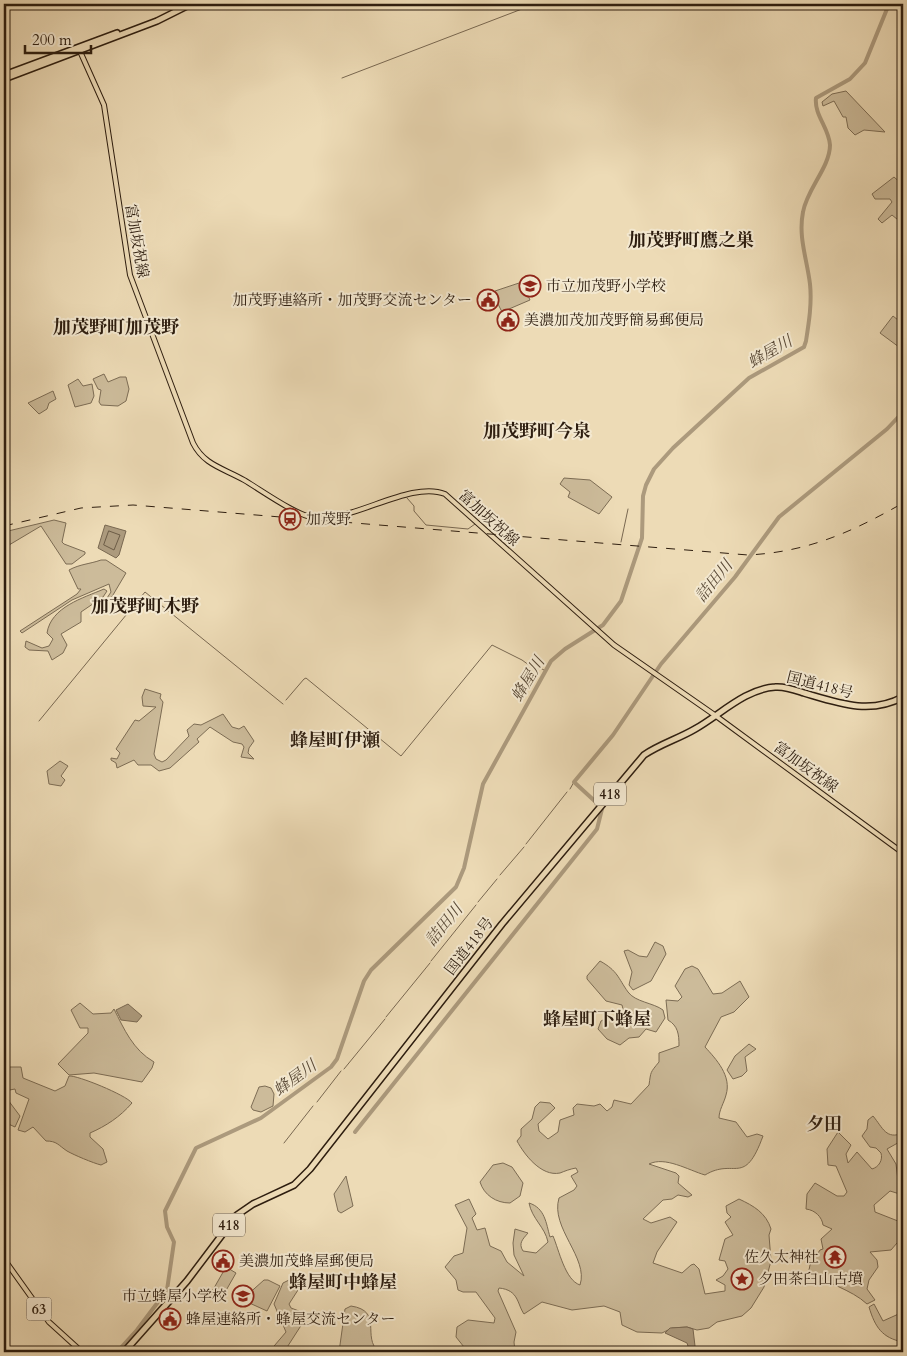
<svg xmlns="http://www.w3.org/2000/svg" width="907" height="1356" font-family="Cardo,'Noto Serif JP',serif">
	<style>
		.green { fill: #ccbb9a; stroke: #7c6c54 }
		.water { fill: #ac9a7d; stroke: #796851 }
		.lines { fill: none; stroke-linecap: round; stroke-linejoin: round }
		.shore { stroke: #6c5c46; stroke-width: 1 }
		.stream { stroke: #796851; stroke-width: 1 }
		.river { stroke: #ac9a7d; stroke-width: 4 }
		.major-casing { stroke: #2d1d0f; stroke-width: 6 }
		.highway-casing { stroke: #2d1d0f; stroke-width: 8 }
		.major { stroke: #eddbb6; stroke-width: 4 }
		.highway { stroke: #eddbb6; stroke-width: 5 }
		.rail { stroke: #2d1d0f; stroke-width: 1; stroke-dasharray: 9 9; stroke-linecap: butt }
		.labels { text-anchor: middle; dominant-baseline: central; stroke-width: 4; stroke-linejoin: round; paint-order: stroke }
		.shield { fill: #f3e8d0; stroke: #685a49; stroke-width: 1 }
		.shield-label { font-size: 14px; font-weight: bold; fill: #2d1d0f }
		.street-label { font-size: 15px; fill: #2d1d0f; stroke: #f3e8d0 }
		.poi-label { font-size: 15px; fill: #2d1d0f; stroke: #f3e8d0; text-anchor: start }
		.water-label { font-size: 16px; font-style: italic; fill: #594936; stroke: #f3e8d0 }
		.quarter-label { font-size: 18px; font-weight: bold; fill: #2d1d0f; stroke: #f3e8d0 }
	</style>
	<rect width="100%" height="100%" fill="#eddbb6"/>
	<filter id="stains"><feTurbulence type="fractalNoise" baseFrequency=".004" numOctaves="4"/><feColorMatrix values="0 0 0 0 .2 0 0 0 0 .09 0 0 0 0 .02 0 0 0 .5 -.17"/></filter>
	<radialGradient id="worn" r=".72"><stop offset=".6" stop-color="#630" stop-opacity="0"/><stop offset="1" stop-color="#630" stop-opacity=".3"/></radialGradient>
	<!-- green -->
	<path class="green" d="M846 91 885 132 864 130 855 135 848 128 846 117H843L834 101 823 106 822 102 832 94Z
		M894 177 903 185V224L892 215 882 223 878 219 892 202 890 199H875L872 194Z
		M522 282 530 300 502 312 494 296 495 291Z
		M893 316 903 324V350L880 333Z
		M104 374 108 382 120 377H126L129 389 126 401 118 406 101 405 99 402 101 390 98 389 93 379Z
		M78 379 83 386 92 384 94 396 91 403 75 407 68 385Z
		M53 391 56 399 49 403 47 409 39 414 28 403Z
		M564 478 590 480 612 497 599 514 568 497 570 492 560 484Z
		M54 520 66 523 62 542 64 544 85 552V554L72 564H66L41 526 4 548V532Z
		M101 560H106L126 573 110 600 107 598 111 592 109 584 72 600 22 633 20 631 77 594 81 589H78L69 570C80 564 90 564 101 560Z
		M104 589 107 591 103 597 81 612V622L61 634 67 645 63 653 52 660 48 651 29 650 25 647 26 641 42 648 49 646 53 639 47 633C51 607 83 598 104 589Z
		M145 689 161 694 160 698 163 702 154 754 156 759 162 762 166 760 189 736 187 730 194 724 201 725 223 714 232 727 239 729 244 726 254 741 249 748 248 753 254 759 241 757 244 747 242 744 233 742 210 727 197 739 199 742 170 768 159 771 151 765H138L134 760 117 768 116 763 111 760V758L117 759 120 753 116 749 135 720 139 721 156 707 143 706 142 697Z
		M60 761 68 766 61 776 65 780 61 786 49 784 47 771Z
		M655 942 663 946 666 954 651 981 633 990 629 985 632 972 624 951 628 950 639 956 647 957Z
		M600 961C618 971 618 978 628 992 635 1002 654 1003 663 1010L665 1018 656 1032 646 1029 639 1037 629 1038 620 1045 607 1039 598 1029 601 1021 607 1018 620 1020 624 1013 622 1005 606 1001 587 979V976Z
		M692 966 698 969 713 994 722 993 740 981 749 997 734 1012 721 1017 705 1047C716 1059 732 1076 726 1095 724 1103 719 1110 719 1118L736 1122 747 1137 757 1134 763 1136C744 1188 735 1157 705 1175 688 1170 665 1156 649 1164L676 1173 679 1176 678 1183 692 1195 688 1197 678 1195 672 1199 663 1200 643 1219 651 1223 670 1217 677 1222 657 1252 653 1263 682 1273 691 1265 694 1264 699 1269 705 1294 725 1291V1285L716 1280 723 1276 728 1269 725 1261 719 1260 725 1239 733 1235 725 1222 731 1217 727 1213 726 1206 739 1199C754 1206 766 1213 771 1229L769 1235 771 1261 764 1287 751 1308 742 1316 717 1322 709 1328 697 1330 687 1327 672 1328 662 1333 637 1332 622 1325 620 1312 604 1306 572 1310 542 1302 524 1314C517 1304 519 1290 499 1288L498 1291 516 1332 514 1342 515 1352H468L456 1337 457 1327 468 1320 494 1323 495 1318 476 1292H463L458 1290 456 1280 445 1267 454 1256 463 1253 467 1228 455 1205 469 1199 476 1214 472 1218 477 1230 485 1228 490 1246 501 1251 507 1262 524 1276 514 1255 513 1243 515 1229 528 1233C523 1239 518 1243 523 1251L536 1253 548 1242C545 1227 532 1219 529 1203 545 1208 546 1223 550 1237L553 1236C559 1250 565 1280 580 1285 589 1258 550 1228 559 1198L574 1190 577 1186 571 1176 578 1172 576 1168C570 1169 565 1171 560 1173 541 1177 524 1154 517 1141L521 1136V1129L532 1119 535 1107 540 1102 550 1103 555 1108 538 1124 539 1131 548 1139 558 1132 560 1120 574 1115 573 1108 577 1104 594 1106 600 1104 607 1111 612 1107 614 1100 631 1104 649 1085C651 1071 650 1073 659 1062V1053L679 1046C679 1034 678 1026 668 1020L666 1000 678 1001 682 997 675 986 685 969Z
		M80 1003 93 1014 111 1013 114 1009C124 1029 133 1050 154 1062L152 1068 142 1082 94 1073 69 1075 58 1064 88 1033V1028H80L71 1010Z
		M749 1044 756 1049 745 1057 747 1071 742 1076 733 1079 727 1070 735 1056Z
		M4 1067H21L23 1078 55 1091 65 1086 69 1076C77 1075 126 1095 132 1103 120 1117 106 1126 90 1133V1137L103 1149 107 1162 101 1165C93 1163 74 1155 67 1151 58 1145 57 1141 46 1141L33 1127 25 1132 18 1130 29 1099 16 1093 15 1089 4 1091Z
		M265 1086 271 1088 274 1094 273 1106 261 1112 253 1110 251 1107 259 1087Z
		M4 1099 8 1100 20 1116 15 1127 4 1122Z
		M873 1116C883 1128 886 1140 903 1133V1140L887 1149 896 1164 898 1180 903 1183V1195L890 1191 874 1205 875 1212 903 1223V1244L897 1243 891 1250 870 1252 877 1260 878 1267 869 1280 867 1289 875 1300 867 1304C851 1289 826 1284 809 1270L810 1265 820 1250 823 1249 821 1239 832 1229 823 1225C822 1217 815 1210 806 1209L807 1194 815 1183 837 1196H844L847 1192 836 1166 828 1165 827 1149 838 1132 851 1145 846 1154 848 1163 857 1152 872 1169C879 1167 883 1160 881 1153L876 1148 870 1147 862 1136 867 1129 868 1120Z
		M503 1163 512 1167 523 1183 520 1196 510 1203C496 1203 484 1195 480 1182L493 1165Z
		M346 1176 353 1206 341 1213 338 1211 334 1194Z
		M226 1267 236 1273 220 1301 210 1295Z
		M291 1279 296 1283 298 1290 289 1304 291 1308 299 1311 302 1324 284 1352H269L286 1332 274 1304 283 1283Z
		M264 1280H268L280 1286 267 1311 245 1301V1297Z
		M874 1304 883 1321 903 1312V1342C882 1338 875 1327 869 1307Z
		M351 1306C384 1311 361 1337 379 1352H339L345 1309Z"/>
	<!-- water -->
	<path class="water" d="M105 525 126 531 119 555 116 558 98 548Z
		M128 1004 142 1016 137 1022 121 1020 116 1010Z
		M687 1327 693 1329 695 1346 701 1352H690L687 1343 665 1333 670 1328Z"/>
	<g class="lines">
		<!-- shore -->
		<path class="shore" d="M109 531 120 535 114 550 104 545Z"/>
		<!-- stream -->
		<path class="stream" d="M342 78 535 4
			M407 498 414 506V511L426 525 468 529 475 524
			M621 542 628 509
			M286 700 304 679 306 678 401 756 492 645 522 660 533 668H540L546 671
			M39 721 145 592 283 704
			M570 789 574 782
			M526 844 567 792
			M500 875 524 847
			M478 902 497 879
			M431 961 476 905
			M386 1017 430 963
			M344 1069 385 1019
			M317 1102 341 1071
			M284 1143 313 1106"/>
		<!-- river -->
		<path class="river" d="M599 805 574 782 613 735 661 664 735 577 779 517 887 429 903 412
			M355 1132 597 829 602 809
			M117 1352 137 1330 167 1290 174 1242 167 1227 165 1211 196 1148 261 1118 331 1067 337 1059 364 981 371 970 456 887 464 868 483 784 551 661 565 649 603 625 621 601 642 538 643 496 646 485 654 469 673 448 749 378 804 347 806 341C809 322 812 303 810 284 807 259 798 237 803 212 807 189 830 167 830 145 829 128 814 115 816 98L850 79 865 63 889 4"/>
		<!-- major casing -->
		<g class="major-casing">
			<path id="major" d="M79 49 104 105 130 275 193 443C204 465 223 468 244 480 261 490 297 516 315 518 353 522 411 480 445 494L614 645 716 716 903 853
				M4 1259 49 1322 82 1352"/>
		</g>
		<!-- highway casing -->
		<g class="highway-casing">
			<path id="highway" d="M4 75 117 33
				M4 79 157 21 191 4
				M124 1352 187 1281 237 1215 253 1204 294 1185 310 1169 502 924 644 755C660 744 678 739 695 729 720 715 745 689 775 687 785 686 795 690 804 693 838 703 870 715 903 697"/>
		</g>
		<!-- major -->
		<use href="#major" class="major"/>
		<!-- highway -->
		<use href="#highway" class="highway"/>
		<!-- rail -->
		<path class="rail" d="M4 526 81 508 133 505 748 555C808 552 852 532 903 503"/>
	</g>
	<!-- icons -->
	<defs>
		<g id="school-ring" transform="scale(1.125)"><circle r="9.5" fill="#f3e8d0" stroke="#8f2418" stroke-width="1.5"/><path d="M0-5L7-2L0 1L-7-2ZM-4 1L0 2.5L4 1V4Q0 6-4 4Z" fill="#8f2418"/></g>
		<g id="civic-ring" transform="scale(1.125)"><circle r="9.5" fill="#f3e8d0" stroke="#8f2418" stroke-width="1.5"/><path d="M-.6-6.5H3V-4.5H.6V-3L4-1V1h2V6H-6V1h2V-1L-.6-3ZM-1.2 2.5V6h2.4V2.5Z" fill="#8f2418"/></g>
		<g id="station-ring" transform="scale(1.125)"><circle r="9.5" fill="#f3e8d0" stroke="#8f2418" stroke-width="1.5"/><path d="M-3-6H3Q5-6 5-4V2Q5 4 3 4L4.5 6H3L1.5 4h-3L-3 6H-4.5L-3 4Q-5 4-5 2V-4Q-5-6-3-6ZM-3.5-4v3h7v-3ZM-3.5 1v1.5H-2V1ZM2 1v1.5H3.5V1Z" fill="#8f2418"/></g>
		<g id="temple-ring" transform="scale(1.125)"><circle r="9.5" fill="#f3e8d0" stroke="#8f2418" stroke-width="1.5"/><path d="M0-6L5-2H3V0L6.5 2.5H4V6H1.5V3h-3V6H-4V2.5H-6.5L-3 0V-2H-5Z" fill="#8f2418"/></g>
		<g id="sight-ring" transform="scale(1.125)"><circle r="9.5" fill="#f3e8d0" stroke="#8f2418" stroke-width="1.5"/><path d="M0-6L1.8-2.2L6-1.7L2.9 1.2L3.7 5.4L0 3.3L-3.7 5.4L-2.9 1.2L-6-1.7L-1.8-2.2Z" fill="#8f2418"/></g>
	</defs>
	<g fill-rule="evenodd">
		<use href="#school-ring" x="530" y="286"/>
		<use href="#civic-ring" x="488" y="300"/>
		<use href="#civic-ring" x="508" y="320"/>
		<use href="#station-ring" x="290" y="519"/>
		<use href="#temple-ring" x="835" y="1257"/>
		<use href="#civic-ring" x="223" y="1261"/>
		<use href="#sight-ring" x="742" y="1279"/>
		<use href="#school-ring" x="243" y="1296"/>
		<use href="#civic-ring" x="170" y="1319"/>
	</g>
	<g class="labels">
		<!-- shield labels -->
		<g class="shield">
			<rect x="594" y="782.5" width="32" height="23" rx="4"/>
			<rect x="213" y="1213.5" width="32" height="23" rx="4"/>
			<rect x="26.5" y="1297.5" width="25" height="23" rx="4"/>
		</g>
		<g class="shield-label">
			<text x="610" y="794">418</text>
			<text x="229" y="1225">418</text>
			<text x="39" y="1309">63</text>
		</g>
		<!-- street labels -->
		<g class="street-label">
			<text transform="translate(137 241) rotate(80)">富加坂祝線</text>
			<text transform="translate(489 518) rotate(42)">富加坂祝線</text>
			<text transform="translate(820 685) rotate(14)">国道418号</text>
			<text transform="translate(806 767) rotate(36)">富加坂祝線</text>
			<text transform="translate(469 946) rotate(-52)">国道418号</text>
		</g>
		<!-- poi labels -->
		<g class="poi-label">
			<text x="546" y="286">市立加茂野小学校</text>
			<text x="472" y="300" text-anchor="end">加茂野連絡所・加茂野交流センター</text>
			<text x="524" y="320">美濃加茂加茂野簡易郵便局</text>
			<text x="306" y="519">加茂野</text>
			<text x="819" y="1257" text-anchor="end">佐久太神社</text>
			<text x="239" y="1261">美濃加茂蜂屋郵便局</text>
			<text x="758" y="1279">夕田茶臼山古墳</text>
			<text x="227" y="1296" text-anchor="end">市立蜂屋小学校</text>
			<text x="186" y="1319">蜂屋連絡所・蜂屋交流センター</text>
		</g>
		<!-- water labels -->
		<g class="water-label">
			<text transform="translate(770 352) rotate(-30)">蜂屋川</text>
			<text transform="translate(714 581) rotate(-51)">詰田川</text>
			<text transform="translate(528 679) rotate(-59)">蜂屋川</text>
			<text transform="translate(444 925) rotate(-51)">詰田川</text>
			<text transform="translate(295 1078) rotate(-36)">蜂屋川</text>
		</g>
		<!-- quarter labels -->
		<g class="quarter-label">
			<text x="691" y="240">加茂野町鷹之巣</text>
			<text x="116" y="327">加茂野町加茂野</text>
			<text x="537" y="431">加茂野町今泉</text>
			<text x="145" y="606">加茂野町木野</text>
			<text x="335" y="740">蜂屋町伊瀬</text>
			<text x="597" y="1019">蜂屋町下蜂屋</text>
			<text x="824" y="1124">夕田</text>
			<text x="343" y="1282">蜂屋町中蜂屋</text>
		</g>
	</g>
	<!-- margin -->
	<rect width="907" height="1356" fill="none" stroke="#eddbb6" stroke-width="20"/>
	<rect x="5" y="5" width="897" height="1346" fill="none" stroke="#2d1d0f" stroke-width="2.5"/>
	<rect x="10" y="10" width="887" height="1336" fill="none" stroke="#2d1d0f"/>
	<!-- scale -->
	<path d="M25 45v8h66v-8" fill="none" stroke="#2d1d0f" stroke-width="2.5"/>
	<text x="32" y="45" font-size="15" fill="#2d1d0f" stroke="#f3e8d0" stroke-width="4" paint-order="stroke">200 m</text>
	<rect width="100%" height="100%" filter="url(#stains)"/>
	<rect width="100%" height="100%" fill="url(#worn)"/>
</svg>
